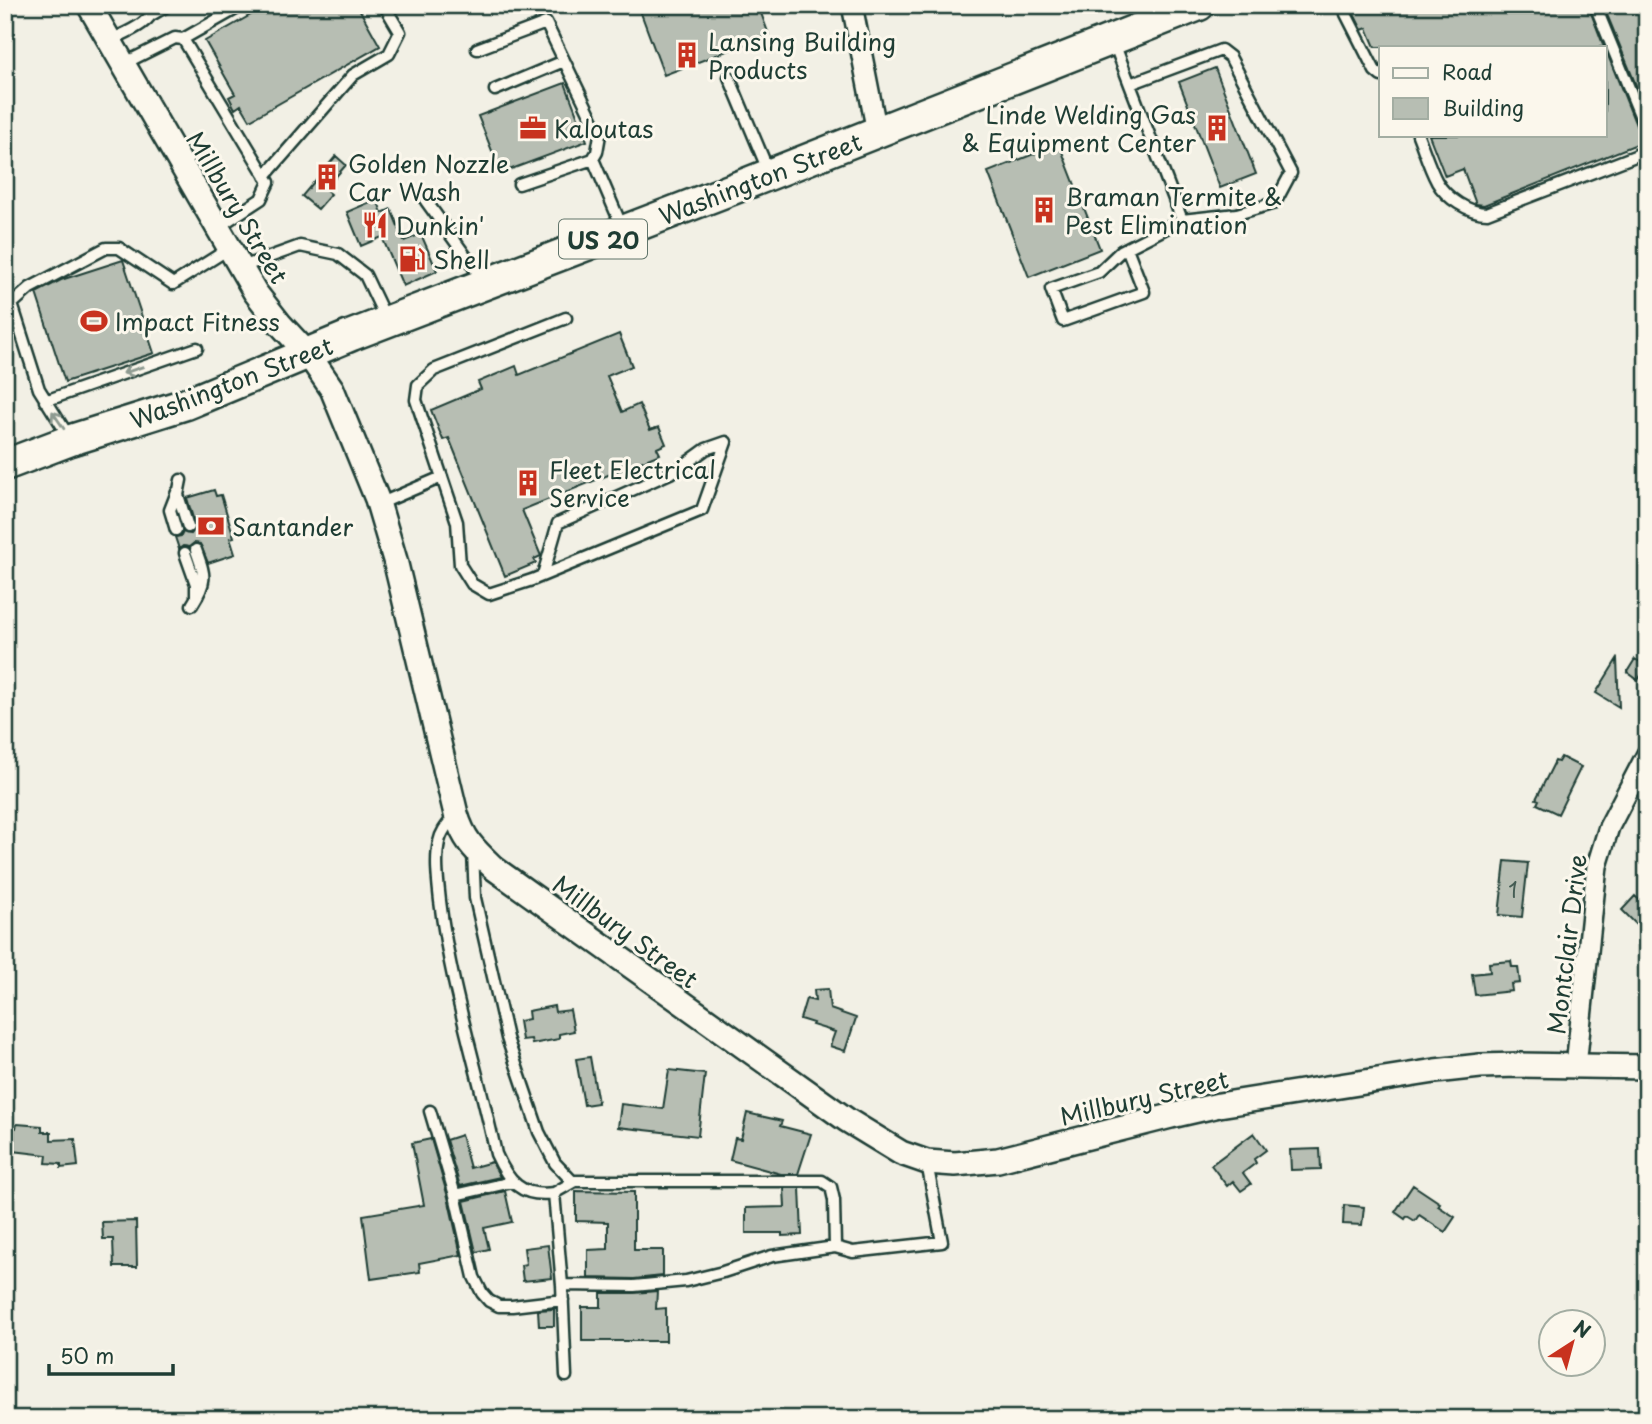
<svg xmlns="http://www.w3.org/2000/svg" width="1652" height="1424" font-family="'Playpen Sans',sans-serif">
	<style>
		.building { fill: #b7beb3; stroke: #1f3d34; stroke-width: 2 }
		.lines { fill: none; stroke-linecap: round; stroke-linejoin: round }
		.service-casing { stroke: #1f3d34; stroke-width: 15 }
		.minor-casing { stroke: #1f3d34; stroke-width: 24 }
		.tertiary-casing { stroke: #1f3d34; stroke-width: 28 }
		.primary-casing { stroke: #1f3d34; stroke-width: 35 }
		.service { stroke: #fbf7ec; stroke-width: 10 }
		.minor { stroke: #fbf7ec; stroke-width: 19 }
		.tertiary { stroke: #fbf7ec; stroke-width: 23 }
		.primary { stroke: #fbf7ec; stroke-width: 30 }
		.oneway { stroke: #8d9a90 }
		.labels { text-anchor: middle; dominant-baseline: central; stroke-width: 6; stroke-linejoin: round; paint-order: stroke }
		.number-label { font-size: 21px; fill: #455d54 }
		.shield { fill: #fbf7ec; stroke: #61756b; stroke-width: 2 }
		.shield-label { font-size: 23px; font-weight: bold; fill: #1f3d34 }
		.poi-label { font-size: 24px; fill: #1f3d34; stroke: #fbf7ec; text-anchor: start }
		.street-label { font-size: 24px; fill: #1f3d34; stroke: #fbf7ec }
	</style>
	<rect width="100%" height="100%" fill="#f2f0e5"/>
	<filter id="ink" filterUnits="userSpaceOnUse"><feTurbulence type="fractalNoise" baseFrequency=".0143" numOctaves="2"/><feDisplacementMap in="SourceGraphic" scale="14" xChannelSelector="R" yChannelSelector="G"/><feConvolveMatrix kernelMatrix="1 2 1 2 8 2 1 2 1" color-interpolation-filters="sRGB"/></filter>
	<g filter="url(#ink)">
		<!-- building -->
		<path class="building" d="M268 5H357L380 46 250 120 241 105 235 109 229 97 235 94 205 41Z
			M638 5H758L769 35 664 75Z
			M1366 5H1588L1604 47H1375L1367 28 1362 30 1353 12V10Z
			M1603 5H1647V112Z
			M1605 48 1640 135 1647 140 1484 205 1476 204 1463 169 1445 176 1429 135H1605Z
			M1215 68 1256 174 1220 188 1179 82Z
			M565 83 587 141 501 173 478 116Z
			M1059 144 1100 249 1029 277 988 172Z
			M336 156 346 165 325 189 331 194 318 209 302 196Z
			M377 199 382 213 391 209 404 241 421 234 437 271 403 286 382 237 361 246 347 212Z
			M123 260 154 353 65 382 36 293 61 280Z
			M619 334 632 366 607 376 622 412 639 404 650 430 659 427 666 444 657 448 660 454 522 510 541 556 534 559 536 563 505 576 449 438 443 440 431 410 481 389 478 382 516 366 519 375Z
			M214 490 216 496 221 495 234 537 230 538 235 554 208 563 200 544 194 543 189 547 183 546 179 549 175 537 181 536 183 532 191 534 195 529V525L187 498Z
			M1617 659 1619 707 1596 693Z
			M1635 659 1647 666 1638 680 1627 672Z
			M1561 757 1581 767 1558 814 1537 804 1539 800 1536 799 1555 761 1558 762Z
			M1505 861 1528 863 1522 917 1499 915Z
			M1635 896 1647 907V935L1622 910Z
			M1511 961 1512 967H1518L1520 983 1511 984 1512 991 1475 995 1472 974 1490 972 1489 963Z
			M828 989 830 1009 856 1018 845 1051 830 1046 835 1032 812 1025 813 1023 800 1019 806 999 815 1001 814 990Z
			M554 1006 555 1012 570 1010 574 1031 559 1034V1039L532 1044 531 1039 522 1040 519 1021 529 1019 528 1011Z
			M590 1057 598 1103 584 1105 576 1059Z
			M669 1070 705 1074 698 1136 618 1127 621 1104 663 1109Z
			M747 1113 782 1121 780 1126 811 1134 798 1174H781L730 1160 735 1138 741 1139Z
			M17 1124 42 1126V1132H51V1140L75 1139 78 1166 61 1168V1164L46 1163 47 1155 5 1150V1127L16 1128Z
			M1254 1133 1266 1150 1254 1159 1256 1163 1243 1173 1251 1184 1241 1191 1233 1181 1227 1186 1211 1165Z
			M461 1135 470 1168 492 1162 500 1177 460 1186 446 1140Z
			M431 1139 448 1197 461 1255 419 1263 420 1272 371 1279 363 1215 424 1205 412 1143Z
			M1320 1149 1321 1169 1291 1170 1290 1150Z
			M1413 1185 1440 1203 1438 1206 1455 1217 1445 1232 1419 1215 1415 1221 1407 1216 1405 1219 1395 1212Z
			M784 1188H800L802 1235 782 1236V1233H746V1208L785 1207Z
			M505 1191 512 1222 484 1228 489 1249 476 1252 464 1201Z
			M576 1191 634 1192V1250H663V1276L634 1279 588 1278V1250L608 1249V1222L576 1221Z
			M1344 1205 1364 1207 1362 1225 1343 1224Z
			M136 1221 137 1267H114L113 1239H103L102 1222Z
			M548 1245 552 1278 523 1281 521 1265 526 1264 524 1248Z
			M657 1291 656 1309 666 1308V1341H582V1307H601V1293H634Z
			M554 1309V1326H539L538 1310Z"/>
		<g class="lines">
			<!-- service casing -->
			<g class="service-casing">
				<path id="service" d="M1345 5 1346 14 1375 71 1381 76
					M1595 5 1647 132
					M153 14 168 5
					M183 39 243 5
					M109 41C126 32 150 25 156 5
					M1114 43 1182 220 1121 251 1099 272 1051 289 1063 321 1144 292 1127 248
					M477 49 546 23 600 135 597 152 593 159 622 227
					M123 64 175 38 183 39 269 182 261 199 218 227
					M729 77 768 170
					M1130 84 1221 50 1230 57 1291 173 1275 203 1237 214 1182 220
					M495 90 564 61
					M1418 135C1424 150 1429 167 1437 182 1446 198 1469 213 1487 213L1635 156 1647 149
					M265 176 353 75 389 54 400 32 384 5
					M519 184 593 159
					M426 201 483 280
					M242 267 300 246 338 254 365 275 385 317
					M45 401 197 348
					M69 437 39 389 12 304 30 288 106 248H119L173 284 230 248
					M181 480 178 495 188 527
					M379 504 442 477
					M176 530 170 510 177 492
					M185 553 196 584V596
					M543 575 558 523 677 470 706 449 726 442 702 510 532 580 489 594 472 584 460 565 457 522 416 400 418 385 434 370 566 318
					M192 605C208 580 205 576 196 550
					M455 815C449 823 441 831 439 842 435 860 438 882 440 901 450 986 478 1070 496 1154 508 1181 521 1198 554 1193L562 1285 566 1376
					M473 852 475 898 507 1038 539 1132 555 1163 573 1182
					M430 1111 455 1195 474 1277 482 1293 489 1301 499 1306H512L563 1300
					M554 1193 575 1181H822L831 1187 834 1200 835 1247
					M455 1195 512 1182
					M562 1285 634 1286 686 1281 723 1272 772 1256 835 1247 853 1252 942 1242 927 1163"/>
			</g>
			<!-- minor casing -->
			<g class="minor-casing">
				<path id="minor" d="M852 5 877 132
					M1576 1066 1597 866 1609 827 1647 754"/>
			</g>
			<!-- tertiary casing -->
			<g class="tertiary-casing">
				<path id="tertiary" d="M89 5 255 292 280 324 308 354 332 389 377 499 395 560 456 814C464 841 475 850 495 869L847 1120 901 1153 927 1162 955 1164 998 1160 1171 1116 1219 1105 1435 1071 1480 1066 1519 1065 1647 1067"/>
			</g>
			<!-- primary casing -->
			<g class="primary-casing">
				<path id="primary" d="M5 465 71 440 186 404 352 335 735 188 1199 5"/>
			</g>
			<!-- service -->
			<use href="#service" class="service"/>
			<!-- minor -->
			<use href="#minor" class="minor"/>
			<!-- tertiary -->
			<use href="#tertiary" class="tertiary"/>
			<!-- primary -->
			<use href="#primary" class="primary"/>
		</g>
		<!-- one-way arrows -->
		<defs><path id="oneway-shaft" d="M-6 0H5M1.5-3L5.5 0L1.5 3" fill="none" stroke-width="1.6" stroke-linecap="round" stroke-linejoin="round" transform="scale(1.75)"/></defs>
		<g class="oneway">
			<use href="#oneway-shaft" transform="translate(133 370) rotate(161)"/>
			<use href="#oneway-shaft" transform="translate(58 420) rotate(-124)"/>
		</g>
	</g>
	<!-- icons -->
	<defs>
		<g id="building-bare" transform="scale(2.1)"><path d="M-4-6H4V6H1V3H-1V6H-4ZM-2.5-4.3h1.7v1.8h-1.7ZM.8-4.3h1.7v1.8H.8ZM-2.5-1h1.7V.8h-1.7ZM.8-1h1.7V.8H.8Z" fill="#c8321e" stroke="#fbf7ec" stroke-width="2.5" paint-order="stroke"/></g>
		<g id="office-bare" transform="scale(2.1)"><path d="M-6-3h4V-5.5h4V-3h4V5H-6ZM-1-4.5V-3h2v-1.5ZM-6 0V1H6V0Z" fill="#c8321e" stroke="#fbf7ec" stroke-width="2.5" paint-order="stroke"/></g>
		<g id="restaurant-bare" transform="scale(2.1)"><path d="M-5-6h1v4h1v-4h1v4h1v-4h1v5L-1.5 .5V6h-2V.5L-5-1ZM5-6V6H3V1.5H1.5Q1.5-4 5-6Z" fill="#c8321e" stroke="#fbf7ec" stroke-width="2.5" paint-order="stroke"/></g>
		<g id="fuel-bare" transform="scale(2.1)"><path d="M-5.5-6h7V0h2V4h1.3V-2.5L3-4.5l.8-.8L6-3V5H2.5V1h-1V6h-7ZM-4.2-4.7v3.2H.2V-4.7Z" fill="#c8321e" stroke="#fbf7ec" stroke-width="2.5" paint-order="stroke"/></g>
		<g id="stadium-bare" transform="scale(2.1)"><path d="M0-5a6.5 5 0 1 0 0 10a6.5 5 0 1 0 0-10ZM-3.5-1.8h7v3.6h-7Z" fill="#c8321e" stroke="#fbf7ec" stroke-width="2.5" paint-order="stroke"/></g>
		<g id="bank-bare" transform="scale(2.1)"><path d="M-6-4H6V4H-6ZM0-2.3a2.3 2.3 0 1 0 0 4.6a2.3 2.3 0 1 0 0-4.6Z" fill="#c8321e" stroke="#fbf7ec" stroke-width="2.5" paint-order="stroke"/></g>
	</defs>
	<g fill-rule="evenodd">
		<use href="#building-bare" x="687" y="55"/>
		<use href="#office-bare" x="533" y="128"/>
		<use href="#building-bare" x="1217" y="128"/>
		<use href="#building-bare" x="327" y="177"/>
		<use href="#building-bare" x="1044" y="210"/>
		<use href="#restaurant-bare" x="375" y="225"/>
		<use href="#fuel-bare" x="412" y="259"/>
		<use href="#stadium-bare" x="94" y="321"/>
		<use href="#building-bare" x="528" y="483"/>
		<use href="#bank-bare" x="211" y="526"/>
	</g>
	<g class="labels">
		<!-- number labels -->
		<g class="number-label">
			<text x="1513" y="889">1</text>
		</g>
		<!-- shield labels -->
		<rect class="shield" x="559" y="219.5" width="88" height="39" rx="5"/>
		<g class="shield-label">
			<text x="603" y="239">US 20</text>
		</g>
		<!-- poi labels -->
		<g class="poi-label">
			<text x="708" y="41">Lansing Building<tspan x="708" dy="28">Products</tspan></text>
			<text x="1196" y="114" text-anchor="end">Linde Welding Gas<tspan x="1196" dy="28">&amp; Equipment Center</tspan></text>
			<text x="554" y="128">Kaloutas</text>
			<text x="348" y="163">Golden Nozzle<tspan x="348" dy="28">Car Wash</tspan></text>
			<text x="1065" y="196">Braman Termite &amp;<tspan x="1065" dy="28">Pest Elimination</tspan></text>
			<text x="396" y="225">Dunkin'</text>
			<text x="433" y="259">Shell</text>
			<text x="115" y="321">Impact Fitness</text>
			<text x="549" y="469">Fleet Electrical<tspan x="549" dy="28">Service</tspan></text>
			<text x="232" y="526">Santander</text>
		</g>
		<!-- street labels -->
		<g class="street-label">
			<text transform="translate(760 178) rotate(-21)">Washington Street</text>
			<text transform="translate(238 207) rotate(59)">Millbury Street</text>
			<text transform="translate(231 382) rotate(-21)">Washington Street</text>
			<text transform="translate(626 931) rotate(36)">Millbury Street</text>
			<text transform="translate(1566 944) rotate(-83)">Montclair Drive</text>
			<text transform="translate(1144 1097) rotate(-13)">Millbury Street</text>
		</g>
	</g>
	<!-- margin -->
	<rect width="1652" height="1424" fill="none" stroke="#fbf7ec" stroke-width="28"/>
	<rect x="14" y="14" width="1624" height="1396" fill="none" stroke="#1f3d34" stroke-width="2.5" filter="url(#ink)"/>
	<!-- legend -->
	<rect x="1379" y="46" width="228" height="91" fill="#fbf7ec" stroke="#a3ada2" stroke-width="2"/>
	<rect x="1393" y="68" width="35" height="10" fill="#fbf7ec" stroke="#a3ada2" stroke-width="2"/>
	<text x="1442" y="80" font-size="21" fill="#1f3d34">Road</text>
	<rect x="1393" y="98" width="35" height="21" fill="#b7beb3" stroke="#a3ada2" stroke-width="2"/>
	<text x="1442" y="116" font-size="21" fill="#1f3d34">Building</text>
	<!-- north arrow -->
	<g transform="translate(1572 1343) rotate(36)"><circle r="33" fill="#fbf7ec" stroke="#a3ada2" stroke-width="2"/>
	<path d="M0-5L12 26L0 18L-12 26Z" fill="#c8321e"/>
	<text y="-10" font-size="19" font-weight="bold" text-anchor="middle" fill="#1f3d34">N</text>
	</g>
	<!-- scale -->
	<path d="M49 1364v10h124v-10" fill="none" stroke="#1f3d34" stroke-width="3.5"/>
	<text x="60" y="1364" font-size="21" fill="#1f3d34" stroke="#fbf7ec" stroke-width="5" paint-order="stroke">50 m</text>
</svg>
